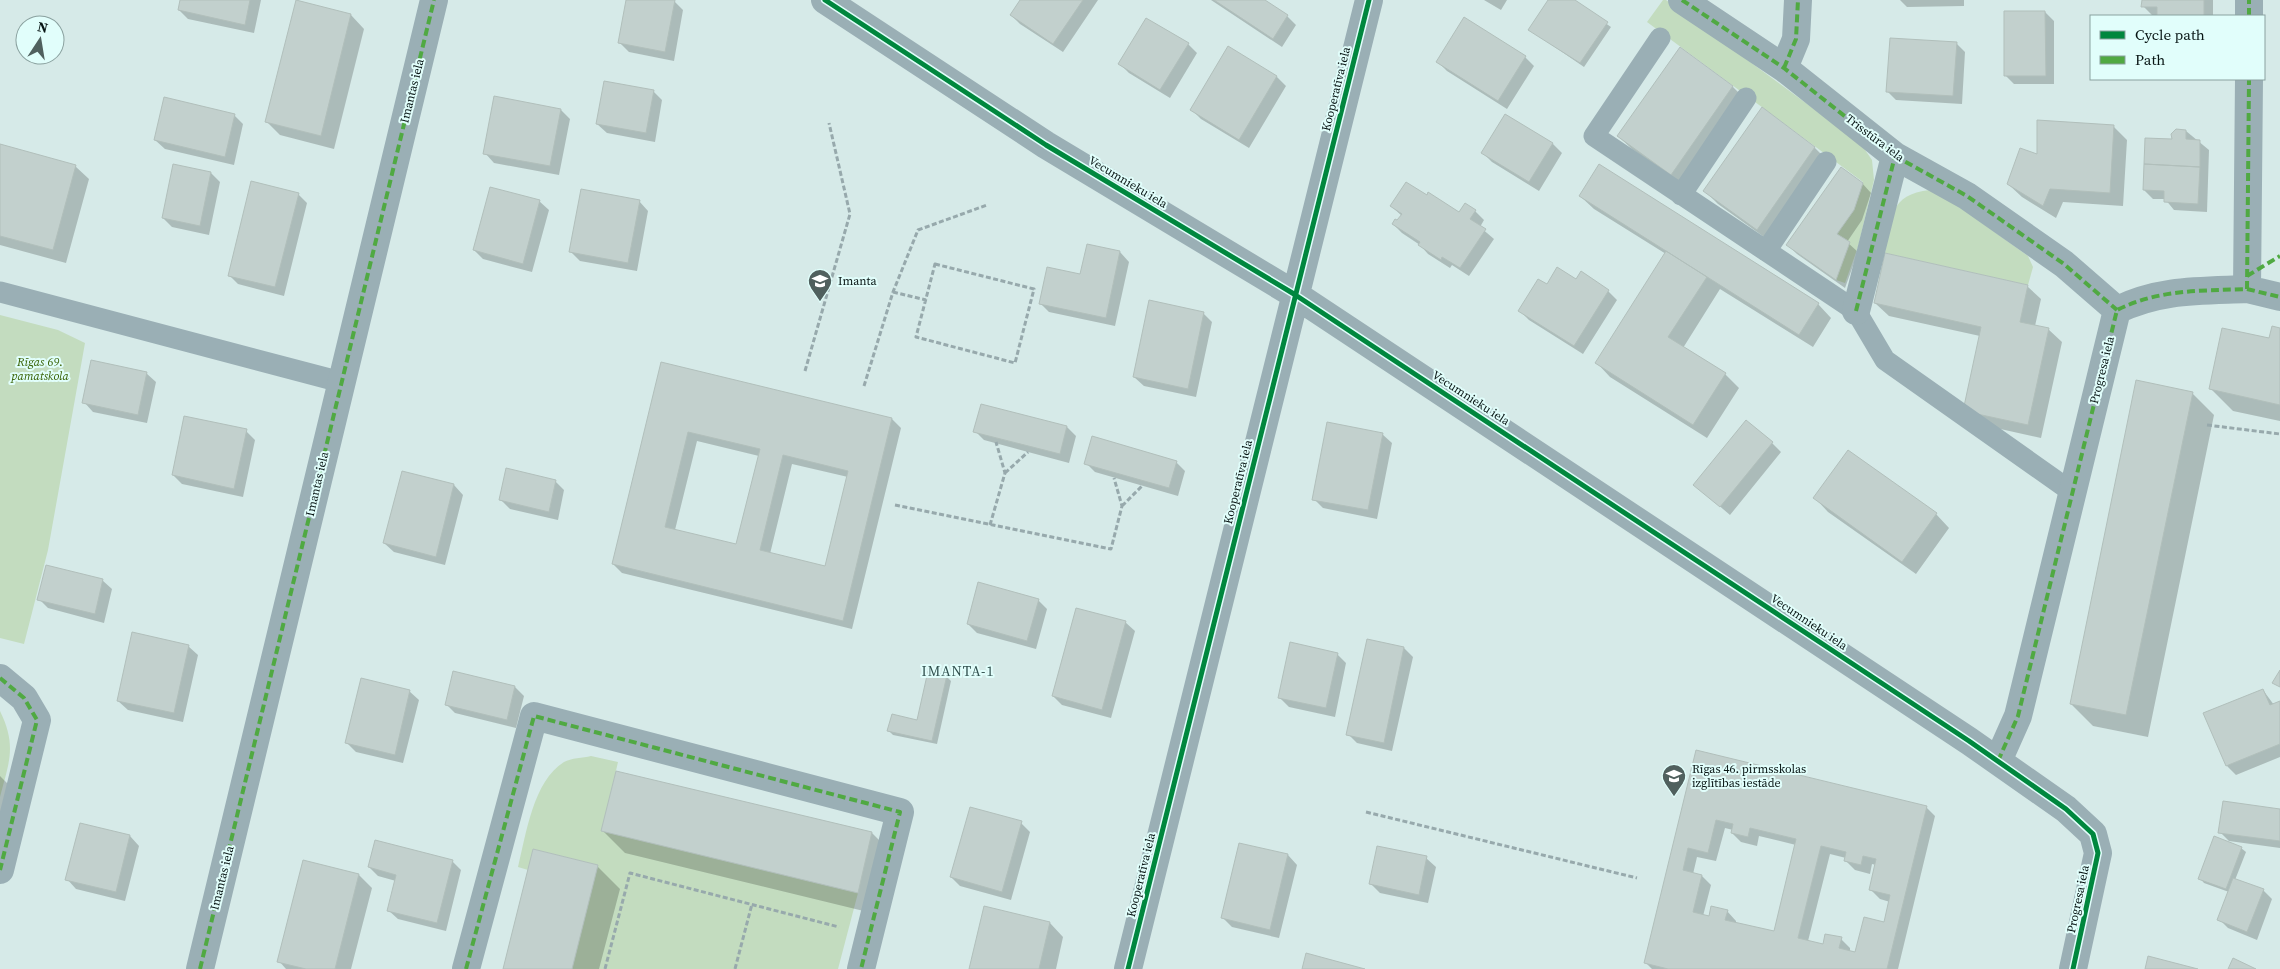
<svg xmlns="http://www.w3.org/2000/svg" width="2280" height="969" font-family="'Source Serif 4',serif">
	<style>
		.green { fill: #c3dcbf }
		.shadow { fill: #0003; fill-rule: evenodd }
		.building { fill: #c2d0cd; stroke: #b1bfbb; fill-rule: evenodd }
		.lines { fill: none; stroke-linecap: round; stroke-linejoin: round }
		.path { stroke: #97a9ac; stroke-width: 3; stroke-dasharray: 5 2.5; stroke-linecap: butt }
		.service { stroke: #9aafb5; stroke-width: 21 }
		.minor { stroke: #9aafb5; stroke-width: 28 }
		.quiet { stroke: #50a942; stroke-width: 4; stroke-dasharray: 8 4; stroke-linecap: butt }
		.cycleway-casing { stroke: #e1fefb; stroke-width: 8 }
		.cycleway { stroke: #00873e; stroke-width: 5 }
		.labels { text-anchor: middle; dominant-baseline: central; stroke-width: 4; stroke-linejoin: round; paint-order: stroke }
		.street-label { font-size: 12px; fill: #081514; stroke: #e1fefb }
		.poi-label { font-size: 12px; fill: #081514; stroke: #e1fefb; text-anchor: start }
		.park-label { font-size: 12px; font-style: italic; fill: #366000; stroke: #e1fefb }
		.neighbourhood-label { font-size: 14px; letter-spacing: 1px; fill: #304f4d; stroke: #e1fefb }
	</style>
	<rect width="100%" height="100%" fill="#d6eae8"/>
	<!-- green -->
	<path class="green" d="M1663 0H1666L1837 126 1863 147 1872 160 1874 180 1858 247 1845 283 1836 280 1850 242 1837 234 1854 210 1863 182 1647 22Z
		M1930 190 1946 197 2028 256 2033 267 2028 285 1885 253C1891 219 1889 194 1930 190Z
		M0 315 58 330 85 343 48 550 24 644 0 638Z
		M0 711C17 746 9 762 0 797Z
		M591 756 618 762 602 831 858 893 838 969H572L598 865 533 849 528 870 518 867C526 835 533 781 564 762 571 758 583 758 591 756Z"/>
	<!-- shadow -->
	<path class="shadow" d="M181 0H261L254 33 188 19 179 10Z
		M628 0 674 1 683 10 674 61 629 52 620 43Z
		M1021 0H1098L1063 52 1020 24 1011 15Z
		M1211 0H1263L1287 16 1296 25 1282 47Z
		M1484 0H1507L1501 10Z
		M1549 0H1572L1611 27 1584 67 1530 30Z
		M1900 0H1964V6L1907 7Z
		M2143 0H2213V16L2152 15 2143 6Z
		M297 2 351 15 364 29 334 149 280 135 267 122Z
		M2045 12 2054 21V84H2014L2005 75Z
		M1956 43 1965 52 1962 104 1896 100 1887 91Z
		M1188 44 1197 53 1170 98 1129 73 1120 64Z
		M1229 48 1277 77 1286 86 1249 148 1201 119 1192 110Z
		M1680 48 1733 87 1746 100 1685 187 1632 149 1618 136Z
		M1525 57 1534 66 1507 109 1447 71 1438 62Z
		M653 91 662 100 655 142 607 133 597 124Z
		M1762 109 1815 148 1828 161 1771 242 1718 204 1705 191Z
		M561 110 570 119 559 175 494 163 485 153Z
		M234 115 243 124 234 165 165 149 155 140Z
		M1506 115 1553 144 1562 153 1539 191 1492 162 1483 153Z
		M2113 126 2127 140 2123 206 2063 202 2056 218 2022 197 2008 184 2038 155Z
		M2186 131 2209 150 2207 212 2174 210 2165 199H2153L2144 190 2173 141Z
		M0 146 75 166 89 179 66 263 0 245Z
		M211 173 220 182 209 235 172 227 163 218Z
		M1862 183 1871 193 1862 220 1847 242 1858 252 1845 288 1797 254 1788 245Z
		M298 194 307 203 284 296 238 284 229 275Z
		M1580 196 1818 304 1831 318 1813 347 1720 289 1683 348 1725 374 1739 388 1707 438 1610 377 1597 363 1666 254 1594 209Z
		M539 201 549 210 532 272 483 259 474 250Z
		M639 201 648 211 637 271 580 261 570 251Z
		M1391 206 1459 214 1475 211 1484 220 1480 227 1494 239 1469 276 1452 265 1450 268 1428 254 1420 245 1402 233 1393 224 1402 216Z
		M1120 252 1129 262 1115 326 1049 312 1040 303Z
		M1576 281 1608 291 1617 300 1583 354 1529 320 1520 311 1547 286Z
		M2027 286 2041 299 2035 326 2048 329 2062 342 2041 438 1978 424 1980 336 1889 316 1875 303Z
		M1203 313 1212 322 1196 397 1144 386 1134 377Z
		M2280 329V421L2233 411 2210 388 2270 340Z
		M662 363 892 419 901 428 852 629 622 573 613 564ZM697 441 759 456 737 546 675 530ZM792 464 848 477 826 567 770 554Z
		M146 373 156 382 147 423 93 412 84 402Z
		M2192 393 2214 415 2148 737 2093 726 2071 704Z
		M1067 427 1076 436 1069 463 984 440 975 431Z
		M246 431 255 440 243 497 182 484 173 475Z
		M1382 434 1392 443 1377 519 1323 508 1314 499Z
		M1772 443 1781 452 1730 515 1695 485Z
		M1848 452 1936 514 1949 528 1916 574 1828 512 1815 498Z
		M1176 462 1185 471 1178 496 1095 472 1086 463Z
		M403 472 454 485 463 495 445 565 394 552 384 543Z
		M555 481 564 490 558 520 510 509 500 499Z
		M102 580 112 589 104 623 48 608 39 599Z
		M1038 600 1047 609 1036 649 977 633 968 624Z
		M1125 622 1135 631 1111 718 1062 705 1053 696Z
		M188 646 198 655 183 722 128 710 118 701Z
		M1404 648 1413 657 1392 751 1357 743 1348 734Z
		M1337 654 1346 663 1335 717 1289 707 1280 698Z
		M454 672 515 687 524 696 516 728 455 713 446 704Z
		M946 676 951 681 937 744 893 735 889 731 918 722Z
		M2263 690 2274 705 2280 702V757L2236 775 2227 766Z
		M409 691 419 700 403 763 356 752 347 743Z
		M1697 752 1926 807 1935 816 1898 969H1652L1646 963ZM1725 828 1733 830 1732 833 1741 842 1757 846 1759 836 1796 845 1775 933 1736 924V921L1727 911 1710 917 1703 916 1711 885 1702 876 1693 874 1697 857 1716 861ZM1830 854 1846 858V861L1855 870 1870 874 1872 864 1876 865 1871 890 1880 899 1890 902 1885 923 1856 953 1850 951V948L1841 939 1824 945 1808 941Z
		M0 776 13 789 0 840Z
		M2280 810V848L2229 841 2220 832Z
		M1021 823 1030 832 1011 900 960 886 951 877Z
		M81 824 130 836 139 846 125 901 76 889 67 879Z
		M603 831 872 833 894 855 880 915 625 853Z
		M1240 844 1288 855 1297 865 1279 938 1232 927 1223 918Z
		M2241 848 2246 852 2235 880 2263 890 2272 899 2257 940 2228 928 2219 919 2229 892 2204 883 2200 878Z
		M1426 858 1436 867 1428 903 1380 893 1371 884Z
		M452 861 461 870 446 931 398 919 388 910 396 881 378 876 369 867Z
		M597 866 620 889 599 969H504Z
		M359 875 372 888 351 969H286L279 961Z
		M985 908 1050 923 1063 937 1056 969H970Z"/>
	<!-- building -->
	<path class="building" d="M180 0H250L245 25 178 10Z
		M296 0 351 14 321 136 265 122Z
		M626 0H675L665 52 618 43Z
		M1020 0H1083L1053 44 1010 15Z
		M1214 0H1265L1288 15 1273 39Z
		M1548 0H1575L1608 22 1580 63 1528 30Z
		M2142 0H2204V16H2157V7H2141Z
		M2004 11H2045L2046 76H2004Z
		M1464 17 1526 56 1498 101 1436 62Z
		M1146 18 1189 43 1160 90 1118 64Z
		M1890 38 1957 42 1953 96 1886 92Z
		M1228 46 1277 76 1239 140 1190 110Z
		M1680 47 1733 86 1671 175 1617 136Z
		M604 81 654 90 646 133 596 124Z
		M494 96 561 109 550 166 483 154Z
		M164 97 235 114 225 157 154 140Z
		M1762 107 1815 147 1757 230 1703 191Z
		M1505 114 1553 143 1529 182 1481 153Z
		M2037 120 2114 125 2110 193 2050 189 2043 206 2007 184 2020 148 2037 154Z
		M2176 129 2186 130V139L2200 140V167L2144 164 2145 138 2172 139 2171 134Z
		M0 144 76 165 53 250 0 236Z
		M173 164 211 172 200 226 162 218Z
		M1599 164 1819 303 1799 335 1579 196Z
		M2144 164 2200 167 2198 204 2164 202V191L2143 190Z
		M1841 167 1863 183 1854 210 1837 234 1850 242 1836 280 1786 245Z
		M251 181 299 193 275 287 228 276Z
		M1406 182 1427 195 1428 192 1459 212 1465 203 1476 210 1470 219 1486 229 1460 268 1442 257 1441 260 1418 245 1420 242 1392 224 1395 219 1397 220 1402 214 1390 206Z
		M490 187 540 200 523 264 473 250Z
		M581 189 640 200 628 263 569 252Z
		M1087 244 1120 251 1106 318 1039 304 1047 267 1080 274Z
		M1666 251 1707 277 1668 337 1726 373 1693 425 1595 363Z
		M1885 253 2028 285 2020 322 2049 328 2028 425 1963 411 1981 327 1874 303Z
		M1557 267 1576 279 1581 271 1609 290 1574 346 1518 311 1538 279 1547 284Z
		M1149 300 1204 312 1188 389 1133 377Z
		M2272 326 2280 328V405L2209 389 2222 328 2269 338Z
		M91 360 147 372 138 415 82 403Z
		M661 362 892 418 843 621 612 564ZM688 432 760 449 736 544 665 527ZM783 455 848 471 825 566 760 550Z
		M2136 380 2193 392 2126 715 2070 704Z
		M981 404 1067 426 1060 454 973 432Z
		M184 416 247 429 234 489 172 475Z
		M1746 420 1773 442 1720 507 1693 485Z
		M1327 422 1383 433 1368 510 1312 500Z
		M1092 436 1177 461 1169 488 1084 464Z
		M1848 450 1937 513 1902 562 1813 498Z
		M506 468 556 480 549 512 499 500Z
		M402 471 454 484 436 557 383 543Z
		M46 565 103 579 95 614 37 600Z
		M978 582 1039 599 1027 641 967 624Z
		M1076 608 1126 621 1102 710 1052 696Z
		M132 632 189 645 174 713 117 701Z
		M1367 639 1404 647 1384 743 1346 735Z
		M1290 642 1338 653 1326 708 1278 698Z
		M2280 670V687L2272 683Z
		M453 671 515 686 507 720 445 705Z
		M928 671 947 675 932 741 887 731 892 714 917 720Z
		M361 678 410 690 395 755 345 743Z
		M2263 689 2270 705 2280 701V744L2226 766 2203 713Z
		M1696 750 1927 806 1887 969H1668L1644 963ZM1716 820 1733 824 1731 833 1748 837 1750 828 1796 839 1774 931 1725 920 1728 910 1711 906 1709 916 1693 912 1702 875 1683 870 1688 848 1708 853ZM1821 846 1846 852 1844 861 1861 865 1863 856 1876 859 1869 890 1890 895 1884 922 1864 917 1855 952 1839 948 1842 937 1825 934 1823 944 1798 938Z
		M616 771 872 832 858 893 601 831Z
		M2223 801 2280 809V841L2218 833Z
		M970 807 1022 821 1002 892 950 877Z
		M80 823 130 835 116 892 65 880Z
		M2214 836 2242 847 2226 889 2198 879Z
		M375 840 453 860 437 923 387 911 396 875 368 867Z
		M1239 843 1288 854 1270 930 1221 918Z
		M1377 846 1427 856 1419 895 1369 884Z
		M533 849 598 865 572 969H503Z
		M303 860 359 874 335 969H306L277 962Z
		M2233 878 2264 889 2247 932 2217 920Z
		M984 906 1050 922 1039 969H969Z
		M1306 953 1365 969H1302Z
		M2148 956 2198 969H2145Z
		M2233 958 2256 969H2228Z"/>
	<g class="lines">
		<!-- path -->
		<path class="path" d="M935 264 1034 289 1015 363 916 337Z
			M893 292 926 300
			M805 371 850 214 829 123
			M864 386 893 292 918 230 987 205
			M2207 425 2280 434
			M1005 473 1028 452
			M895 505 1111 549 1122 506 1114 478
			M1122 506 1142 486
			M990 525 1005 473 996 442
			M1366 812 1637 878
			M605 969 630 873 839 927
			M735 969 752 904"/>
		<!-- service -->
		<path class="service" d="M1660 38 1594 136 1856 311 1885 360 2072 492
			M1681 195 1746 98
			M1766 251 1826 162
			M0 292 341 382"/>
		<!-- minor -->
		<path class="minor" d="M825 0 1046 145 1294 294 1969 741 2066 809 2093 834 2098 853 2073 969
			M1682 0 1784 68 1895 156 1967 196 2064 264 2117 310
			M2249 16V0
			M1784 68 1796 39 1798 0
			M2247 289 2280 297
			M1856 311 1895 156
			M0 678 24 698 37 720 0 870
			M1998 761 2018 716 2117 310C2160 289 2200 291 2247 289L2249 79
			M200 969 434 0
			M466 969 534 716 900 812 861 969
			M1128 969 1369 0"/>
		<!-- quiet -->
		<path class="quiet" d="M1682 0 1784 68 1895 156 1967 196 2064 264 2117 310
			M2249 16V0
			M1784 68 1796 39 1798 0
			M2247 276 2280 256
			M2247 289 2280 297
			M1856 311 1895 156
			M0 678 24 698 37 720 0 870
			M1998 761 2018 716 2117 310C2160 289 2200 291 2247 289L2249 79
			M200 969 434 0
			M466 969 534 716 900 812 861 969"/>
		<!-- cycleway casing -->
		<g class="cycleway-casing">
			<path id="cycleway" d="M825 0 1046 145 1294 294 1969 741 2066 809 2093 834 2098 853 2073 969
				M1128 969 1369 0"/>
		</g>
		<!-- cycleway -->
		<use href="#cycleway" class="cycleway"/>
	</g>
	<!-- icons -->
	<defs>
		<g id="school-pin" transform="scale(1.25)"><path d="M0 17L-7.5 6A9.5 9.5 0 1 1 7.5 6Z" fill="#50605e" stroke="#e1fefb"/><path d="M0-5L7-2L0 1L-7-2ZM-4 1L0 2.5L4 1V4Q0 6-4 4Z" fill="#fff"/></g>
	</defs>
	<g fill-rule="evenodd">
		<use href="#school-pin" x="820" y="281"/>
		<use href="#school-pin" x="1674" y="776"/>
	</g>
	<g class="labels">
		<!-- street labels -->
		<g class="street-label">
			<text transform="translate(1336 89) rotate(-76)">Kooperatīva iela</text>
			<text transform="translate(412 91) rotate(-76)">Imantas iela</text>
			<text transform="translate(1875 138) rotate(37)">Trīsstūra iela</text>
			<text transform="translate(1128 182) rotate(31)">Vecumnieku iela</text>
			<text transform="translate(2102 370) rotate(-76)">Progresa iela</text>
			<text transform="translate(1471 398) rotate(33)">Vecumnieku iela</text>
			<text transform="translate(1238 482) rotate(-76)">Kooperatīva iela</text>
			<text transform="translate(317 484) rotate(-77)">Imantas iela</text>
			<text transform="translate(1809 622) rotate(34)">Vecumnieku iela</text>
			<text transform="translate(1141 875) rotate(-76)">Kooperatīva iela</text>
			<text transform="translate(222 878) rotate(-76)">Imantas iela</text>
			<text transform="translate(2078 899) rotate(-78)">Progresa iela</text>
		</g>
		<!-- poi labels -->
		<g class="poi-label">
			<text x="838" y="281">Imanta</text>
			<text x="1692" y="769">Rīgas 46. pirmsskolas<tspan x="1692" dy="14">izglītības iestāde</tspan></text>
		</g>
		<!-- park labels -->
		<g class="park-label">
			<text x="40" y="362">Rīgas 69.<tspan x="40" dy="14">pamatskola</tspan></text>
		</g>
		<!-- neighbourhood labels -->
		<g class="neighbourhood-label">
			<text x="958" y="671">IMANTA-1</text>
		</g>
	</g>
	<!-- legend -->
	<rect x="2090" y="15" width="175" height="65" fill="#e1fefb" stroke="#8aa19f"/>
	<rect x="2100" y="31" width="25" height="8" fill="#00873e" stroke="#8aa19f"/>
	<text x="2135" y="40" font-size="15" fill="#081514">Cycle path</text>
	<rect x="2100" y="56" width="25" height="8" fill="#50a942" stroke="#8aa19f"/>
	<text x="2135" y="65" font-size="15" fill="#081514">Path</text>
	<!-- north arrow -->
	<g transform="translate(40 40) rotate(12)"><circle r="24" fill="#e1fefb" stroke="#8aa19f"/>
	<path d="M0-4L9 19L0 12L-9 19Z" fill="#50605e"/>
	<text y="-8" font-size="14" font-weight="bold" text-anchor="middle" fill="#081514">N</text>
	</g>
</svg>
